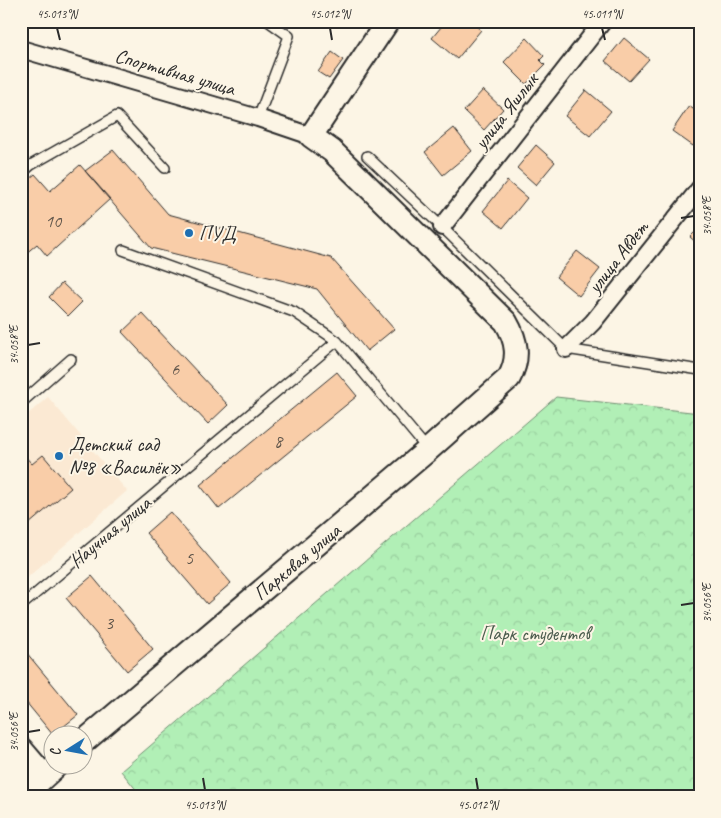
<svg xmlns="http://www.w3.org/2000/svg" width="721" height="818" font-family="Caveat,sans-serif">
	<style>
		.built { fill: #fbe9d3 }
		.park { fill: url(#park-crowns); stroke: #6e8d70 }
		.building { fill: #f9cda8; stroke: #2b2b2b }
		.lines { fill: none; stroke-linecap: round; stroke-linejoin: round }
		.lane-casing { stroke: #2b2b2b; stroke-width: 12 }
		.street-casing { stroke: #2b2b2b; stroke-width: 20 }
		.secondary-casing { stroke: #2b2b2b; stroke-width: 26 }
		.lane { stroke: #fcf5e5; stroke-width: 9 }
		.street { stroke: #fcf5e5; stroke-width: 16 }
		.secondary { stroke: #fcf5e5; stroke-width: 22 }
		.ticks { fill: none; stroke: #2b2b2b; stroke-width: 2 }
		.poi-dot { fill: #1f6fb2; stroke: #fcf5e5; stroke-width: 2 }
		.labels { text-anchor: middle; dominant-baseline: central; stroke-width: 4; stroke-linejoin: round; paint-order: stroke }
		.number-label { font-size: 18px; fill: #5e544a }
		.street-label { font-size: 20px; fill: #2b2b2b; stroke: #fcf5e5 }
		.poi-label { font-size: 20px; fill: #2b2b2b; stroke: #fcf5e5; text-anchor: start }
		.park-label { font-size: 20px; fill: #4c5c4e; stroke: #fcf5e5 }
		.neatline { fill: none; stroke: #2b2b2b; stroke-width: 2 }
		.ticks-label { font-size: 12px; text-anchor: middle; fill: #2b2b2b }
	</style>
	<defs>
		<pattern id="park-crowns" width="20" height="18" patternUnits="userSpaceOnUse" patternTransform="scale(1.25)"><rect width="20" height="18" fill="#b1efb6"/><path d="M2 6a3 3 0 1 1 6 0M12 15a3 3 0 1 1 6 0" fill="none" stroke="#98cd9d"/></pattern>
	</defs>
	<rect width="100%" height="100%" fill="#fcf5e5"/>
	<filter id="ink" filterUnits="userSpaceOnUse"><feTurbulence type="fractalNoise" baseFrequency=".02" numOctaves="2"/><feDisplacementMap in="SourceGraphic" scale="10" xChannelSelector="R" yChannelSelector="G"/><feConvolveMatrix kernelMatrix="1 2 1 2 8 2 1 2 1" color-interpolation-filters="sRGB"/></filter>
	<g filter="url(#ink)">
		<!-- built -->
		<path class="built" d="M48 397 127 491 21 583V420Z"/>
		<!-- park -->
		<path class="park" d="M556 397 700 413V797H142L121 771Z"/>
		<!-- building -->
		<path class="building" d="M446 21H471L481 30 457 59 432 38Z
			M527 38 544 56 540 60 545 65 526 84 504 62Z
			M624 38 649 59 629 81 605 61Z
			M332 52 343 60 329 79 318 72Z
			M483 90 503 109 484 130 464 111Z
			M586 90 611 111 590 136 565 116Z
			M689 106 700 114V137L693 146 672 131Z
			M454 128 472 151 443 175 425 152Z
			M536 145 555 162 536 185 517 168Z
			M113 150 168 214 331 258 394 329 367 351 317 289 151 248 85 171Z
			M80 165 110 199 47 256 37 244 24 255 21 252V186L35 174 50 191Z
			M507 181 527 198 503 228 483 211Z
			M700 227V246L690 237Z
			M577 251 600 269 579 296 556 277Z
			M62 283 82 302 68 316 49 297Z
			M142 313 228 405 208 424 122 332Z
			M337 372 357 396 219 509 200 485Z
			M21 452 32 464 43 455 71 488 21 531Z
			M170 512 231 583 207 604 146 533Z
			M92 576 153 649 127 671 66 598Z
			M21 646 78 715 53 735 21 696Z"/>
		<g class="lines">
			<!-- lane casing -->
			<g class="lane-casing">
				<path id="lane" d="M258 118 289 36 268 21
					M367 156 442 227 566 349 700 370
					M21 174 31 165 117 116 165 168
					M123 250 294 312 337 341 428 450
					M21 403 71 359
					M21 606 337 341"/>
			</g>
			<!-- street casing -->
			<g class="street-casing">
				<path id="street" d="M21 49 258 118 311 136
					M442 227 603 21
					M566 349 593 322 700 188"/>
			</g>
			<!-- secondary casing -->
			<g class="secondary-casing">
				<path id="secondary" d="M82 743 428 450 509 378C520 358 517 341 506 322L332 151 311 136 388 21
					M21 749 44 776
					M22 797 56 766"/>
			</g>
			<!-- lane -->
			<use href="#lane" class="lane"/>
			<!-- street -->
			<use href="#street" class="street"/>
			<!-- secondary -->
			<use href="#secondary" class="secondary"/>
		</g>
	</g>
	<!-- ticks -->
	<path class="ticks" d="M57 28 60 40M330 28 332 40M602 28 605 40M681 218 694 216M28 345 40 343M681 605 694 603M28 732 40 730M203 778 205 790M476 778 478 790"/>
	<!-- markers -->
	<g class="poi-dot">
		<circle cx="189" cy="233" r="5"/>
		<circle cx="59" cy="456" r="5"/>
	</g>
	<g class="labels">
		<!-- number labels -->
		<g class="number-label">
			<text x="53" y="221">10</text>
			<text x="175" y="369">6</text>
			<text x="278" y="441">8</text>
			<text x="189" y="558">5</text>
			<text x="109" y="623">3</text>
		</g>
		<!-- street labels -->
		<g class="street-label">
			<text transform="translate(175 72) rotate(16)">Спортивная улица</text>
			<text transform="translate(506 111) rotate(-52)">улица Яшлык</text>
			<text transform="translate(618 257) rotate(-52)">улица Авдет</text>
			<text transform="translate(110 532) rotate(-40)">Научная улица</text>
			<text transform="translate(297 562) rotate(-40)">Парковая улица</text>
		</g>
		<!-- poi labels -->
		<g class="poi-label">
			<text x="199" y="233">ПУД</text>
			<text x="69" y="444">Детский сад<tspan x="69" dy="23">№8 «Василёк»</tspan></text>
		</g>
		<!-- park labels -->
		<g class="park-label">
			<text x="535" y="633">Парк студентов</text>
		</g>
	</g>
	<!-- margin -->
	<rect width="721" height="818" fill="none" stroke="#fcf5e5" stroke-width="55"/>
	<!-- north arrow -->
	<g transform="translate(68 750) rotate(259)"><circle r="24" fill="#fcf5e5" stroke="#a8a49b"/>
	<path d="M0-4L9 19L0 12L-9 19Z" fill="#1f6fb2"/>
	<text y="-8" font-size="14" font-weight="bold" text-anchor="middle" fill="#2b2b2b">С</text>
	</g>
	<rect x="28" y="28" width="666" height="762" class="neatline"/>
	<g class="ticks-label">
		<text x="57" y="18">45.013°N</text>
		<text x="330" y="18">45.012°N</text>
		<text x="602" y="18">45.011°N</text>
		<text transform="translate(707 216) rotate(-90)" y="4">34.058°E</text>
		<text transform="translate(14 345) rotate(-90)" y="4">34.058°E</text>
		<text transform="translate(707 603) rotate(-90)" y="4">34.056°E</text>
		<text transform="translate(14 732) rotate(-90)" y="4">34.056°E</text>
		<text x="205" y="809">45.013°N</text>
		<text x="478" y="809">45.012°N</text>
	</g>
</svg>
